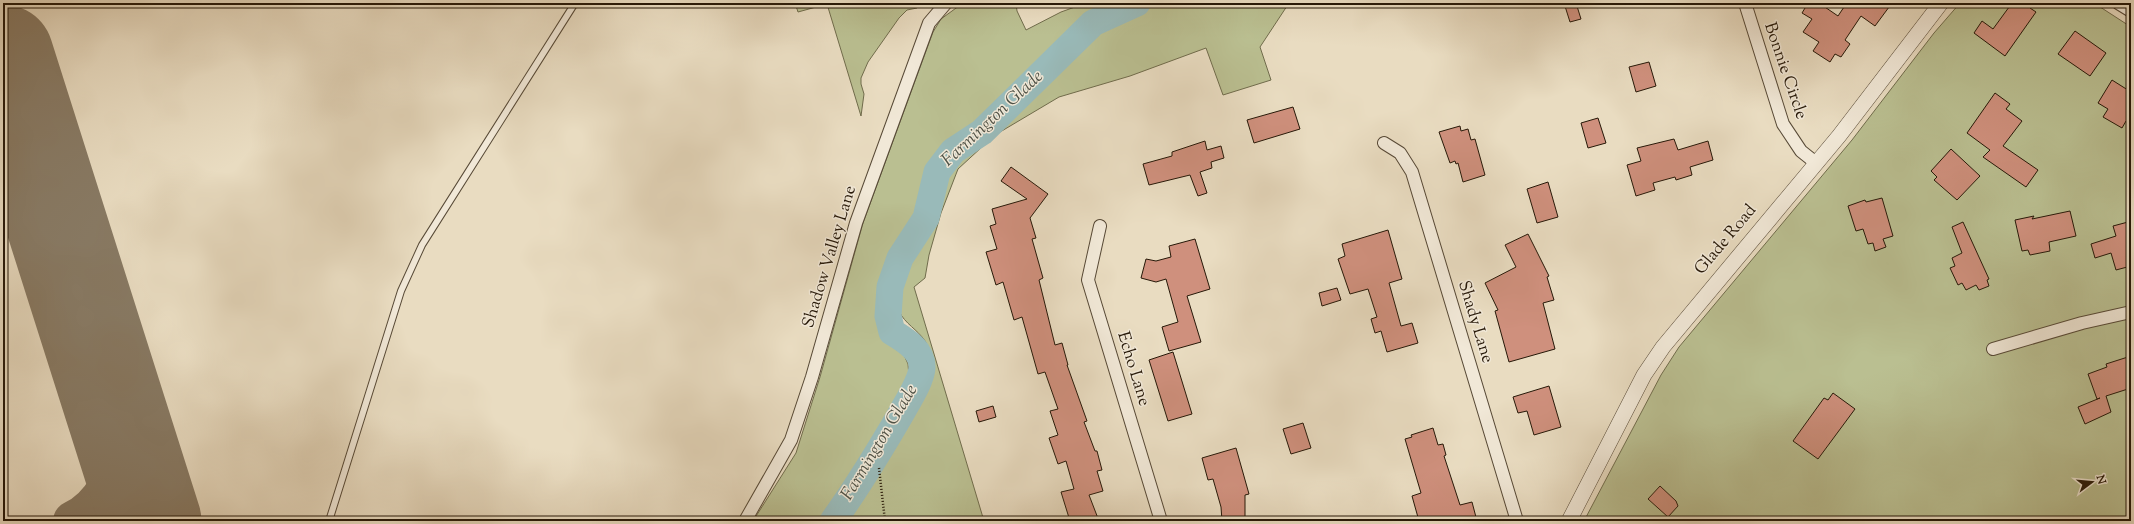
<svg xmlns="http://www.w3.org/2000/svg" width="2134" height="524" font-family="'Sorts Mill Goudy',serif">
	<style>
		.green { fill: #babf91; stroke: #706c4c }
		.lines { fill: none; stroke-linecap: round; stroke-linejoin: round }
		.river { stroke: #99bab9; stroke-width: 27 }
		.taxiway { stroke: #887a64; stroke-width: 40 }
		.runway { stroke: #887a64; stroke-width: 101 }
		.building { fill: #cf907d; stroke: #261808 }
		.service-casing { stroke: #574936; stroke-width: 8 }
		.minor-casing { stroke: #574936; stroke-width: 14 }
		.tertiary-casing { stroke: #574936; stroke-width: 16 }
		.path { stroke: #261808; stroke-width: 2.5; stroke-dasharray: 1 2; stroke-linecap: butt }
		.service { stroke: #f1e8d7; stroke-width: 6 }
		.minor { stroke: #f1e8d7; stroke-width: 12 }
		.tertiary { stroke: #f1e8d7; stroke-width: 15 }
		.labels { text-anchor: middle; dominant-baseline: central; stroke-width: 3; stroke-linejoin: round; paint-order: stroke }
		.street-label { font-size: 17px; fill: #261808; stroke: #f1e8d7 }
		.water-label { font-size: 18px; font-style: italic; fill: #4e5146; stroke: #f1e8d7 }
	</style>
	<rect width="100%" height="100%" fill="#e9dcc1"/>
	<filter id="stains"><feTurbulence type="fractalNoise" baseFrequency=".005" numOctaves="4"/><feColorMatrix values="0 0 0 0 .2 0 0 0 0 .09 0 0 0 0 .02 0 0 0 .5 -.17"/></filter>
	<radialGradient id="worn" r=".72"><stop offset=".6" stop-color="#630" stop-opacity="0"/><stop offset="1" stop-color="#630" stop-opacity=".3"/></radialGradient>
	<!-- green -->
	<path class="green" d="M795 3H921L917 8 907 10 899 18 868 62 861 78V84L864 94 861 116 827 4 798 12Z
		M963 3H1016L1017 11 1026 30 1061 12 1086 3H1133L1091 21 983 128 952 148 935 170 925 214 910 238 894 258 881 302V327L894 348 904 355 908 364 909 376 904 389 870 449 853 487 830 521H753L796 453 820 377 863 223 933 32 941 19Z
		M1141 3H1289L1260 47 1271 80 1223 95 1206 48 1130 76 1059 97 995 135 958 169 941 213 929 255 925 278 914 287 984 521H838C859 488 883 458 903 424 913 407 924 390 929 371 938 326 894 332 896 294 897 275 905 271 913 255 919 241 926 227 931 212 936 192 938 171 954 154 964 143 980 137 991 127 1015 104 1040 81 1064 58 1074 48 1085 35 1097 26 1110 16 1127 10 1141 3Z
		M1960 3H2094L2131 27V521H1584L1661 375 1679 347 1852 140 1934 33Z"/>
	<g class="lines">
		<!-- river -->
		<path class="river" d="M833 521C858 486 880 450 902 412 908 401 921 381 922 368 923 350 905 340 892 332L888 316 890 287 900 258 926 218 937 172 953 151 982 132 1093 23 1137 3"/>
		<!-- taxiway -->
		<path class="taxiway" d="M73 521C101 508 121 473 120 442 119 429 116 415 114 402"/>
		<!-- runway -->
		<path class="runway" d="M3 55 151 521"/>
	</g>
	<!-- building -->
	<path class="building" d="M1564 3H1576L1581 19 1570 22Z
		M1808 3H1819L1838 16 1846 4 1844 3H1892L1875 26 1861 16 1845 40 1850 44 1841 57 1835 54 1830 62 1813 51 1819 42 1803 32 1812 19 1802 13Z
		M2012 3H2034L2030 8 2036 12 2005 56 1974 33 1982 21 1993 29Z
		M2075 31 2106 53 2090 76 2058 54Z
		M1649 62 1656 86 1636 92 1629 67Z
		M2112 80 2131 92V124L2126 121 2122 128 2103 117 2108 109 2098 103Z
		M1995 93 2010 104 2006 109 2022 121 2003 146 2038 170 2026 187 1983 157 1990 150 1967 133Z
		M1293 107 1300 129 1254 143 1247 120Z
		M1598 118 1606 143 1588 148 1581 123Z
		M1460 126 1461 131 1468 129 1471 140 1475 139 1485 175 1463 182 1458 163 1456 164 1455 161 1450 163 1439 132Z
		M1674 139 1678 150 1708 141 1713 160 1690 167 1692 175 1676 180 1675 177 1653 183 1655 190 1636 196 1627 165 1641 161 1637 148Z
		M1205 141 1207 150 1221 146 1224 158 1211 162 1212 168 1200 172 1207 193 1198 196 1190 175 1149 185 1143 164 1172 156V152Z
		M1951 149 1980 176 1957 200 1934 180 1937 177 1931 171Z
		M1011 167 1048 194 1030 218 1036 238 1032 239 1043 278 1039 280 1055 345 1062 343 1068 365H1067L1087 421 1084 422 1095 451H1097L1102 470 1097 471 1103 491 1089 495 1099 521H1070L1061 492 1074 489 1066 461 1058 464 1049 438 1058 435 1050 411 1058 409 1045 372 1038 374 1022 317 1014 320 1003 282 996 285 986 252 997 249 990 226 996 224 992 209 1027 199 1001 181Z
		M1548 182 1558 217 1537 223 1527 189Z
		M1882 198 1893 236 1883 239 1886 247 1875 251 1873 243 1868 244 1863 229 1856 231 1848 206 1865 200 1866 202Z
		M2070 211 2076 236 2049 242 2050 251 2030 255 2028 250 2022 251 2015 220 2034 216 2032 219Z
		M1963 222 1989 279 1987 280 1989 286 1979 290 1976 285 1966 290 1962 283 1958 285 1950 268 1955 266 1952 258 1962 253 1952 227Z
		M2128 222 2131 230V266L2116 270 2111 253 2095 258 2091 244 2116 236 2113 226Z
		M1388 230 1402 279 1389 283 1401 326 1412 323 1418 343 1387 352 1381 331 1375 333 1371 319 1377 317 1368 289 1350 294 1338 259 1345 256 1342 244Z
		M1528 234 1549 276 1547 277 1554 300 1543 303 1555 349 1509 362 1495 311 1498 310 1485 283 1516 267 1505 245Z
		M1195 239 1210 289 1187 296 1201 342 1169 351 1162 327 1178 322 1166 279 1156 282 1141 278 1146 259 1156 261 1171 257 1169 246Z
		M1337 288 1341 300 1322 306 1319 293Z
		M1173 352 1192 414 1168 421 1149 360Z
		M2131 356V388L2106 396 2111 412 2085 424 2078 407 2100 398 2097 399 2088 374 2107 367 2106 364Z
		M1549 386 1561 427 1534 435 1527 411 1518 413 1513 397Z
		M1833 393 1855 409 1818 459 1793 441 1824 398 1828 400Z
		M993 406 996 417 979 422 976 411Z
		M1303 423 1311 448 1291 454 1283 429Z
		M1433 428 1438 445 1443 444 1446 455 1444 456 1460 505 1472 502 1477 521H1432L1431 518 1419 521 1412 496 1421 493 1405 439 1412 437 1411 435Z
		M1236 448 1249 494 1245 495V519L1222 521 1221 507 1213 479 1208 480 1202 458Z
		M1660 486 1676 501 1678 506 1668 517 1648 499Z"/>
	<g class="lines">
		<!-- service casing -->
		<g class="service-casing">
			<path id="service" d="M329 521 401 291 422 245 575 3"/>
		</g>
		<!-- minor casing -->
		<g class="minor-casing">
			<path id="minor" d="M1745 3 1783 124 1801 151 1816 163
				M2118 3 2131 11
				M1384 143 1400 153 1412 172 1517 521
				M1100 226 1088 280 1161 521
				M1993 349 2082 323 2131 312
				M745 521 791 440 812 377 856 223 929 23 946 3"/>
		</g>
		<!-- tertiary casing -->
		<g class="tertiary-casing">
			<path id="tertiary" d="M1569 521 1644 375 1663 347 1839 136 1941 3"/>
		</g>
		<!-- path -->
		<path class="path" d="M879 468 885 521"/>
		<!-- service -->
		<use href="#service" class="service"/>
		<!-- minor -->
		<use href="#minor" class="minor"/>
		<!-- tertiary -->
		<use href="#tertiary" class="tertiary"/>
	</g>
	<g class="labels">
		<!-- street labels -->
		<g class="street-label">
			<text transform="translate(1785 71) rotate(71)">Bonnie Circle</text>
			<text transform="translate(1726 240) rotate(-50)">Glade Road</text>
			<text transform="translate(830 257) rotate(-73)">Shadow Valley Lane</text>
			<text transform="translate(1475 322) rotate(73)">Shady Lane</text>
			<text transform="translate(1133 369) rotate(73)">Echo Lane</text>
		</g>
		<!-- water labels -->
		<g class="water-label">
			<text transform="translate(993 119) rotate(-43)">Farmington Glade</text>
			<text transform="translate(880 443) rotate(-59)">Farmington Glade</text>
		</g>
	</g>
	<!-- margin -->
	<rect width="2134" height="524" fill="none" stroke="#e9dcc1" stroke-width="16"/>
	<rect x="4" y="4" width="2126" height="516" fill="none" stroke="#261808" stroke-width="2"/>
	<rect x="8" y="8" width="2118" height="508" fill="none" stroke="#261808"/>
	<!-- north arrow -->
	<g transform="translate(2092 482) rotate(74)" stroke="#f1e8d7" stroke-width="3" paint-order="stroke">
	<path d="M0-3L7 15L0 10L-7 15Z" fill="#261808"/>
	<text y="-6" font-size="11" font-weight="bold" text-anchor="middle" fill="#261808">N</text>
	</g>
	<rect width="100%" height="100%" filter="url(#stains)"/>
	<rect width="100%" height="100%" fill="url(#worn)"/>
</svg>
